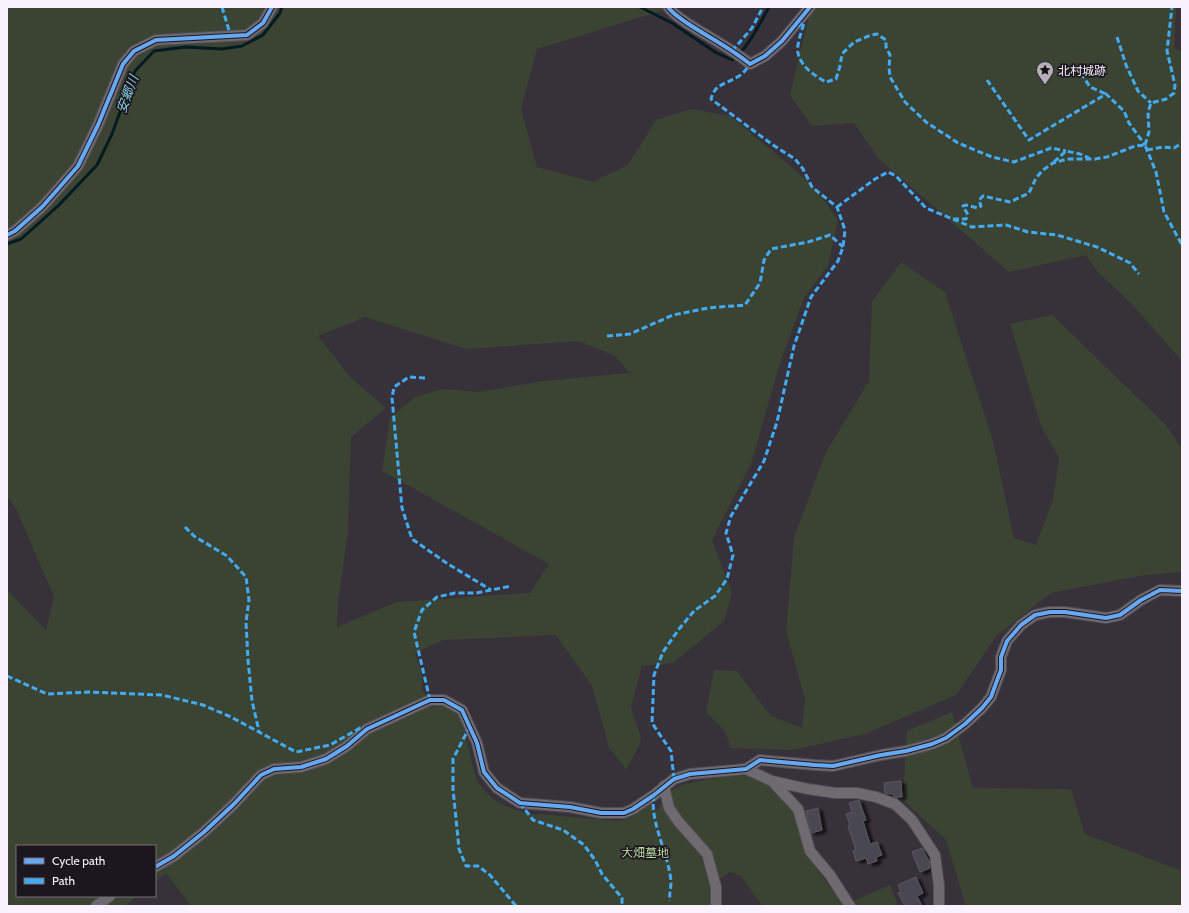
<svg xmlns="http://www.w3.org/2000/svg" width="1189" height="913" font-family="Cabin,'Noto Sans JP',sans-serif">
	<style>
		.green { fill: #3b4433; fill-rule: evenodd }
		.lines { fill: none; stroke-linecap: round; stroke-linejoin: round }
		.stream { stroke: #051b21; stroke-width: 3 }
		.building { fill: #494650; stroke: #5a585f; filter: url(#shadow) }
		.street-casing { stroke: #534d55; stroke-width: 12 }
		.street { stroke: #6e6a70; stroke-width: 10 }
		.quiet { stroke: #42abf6; stroke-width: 3; stroke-dasharray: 6 3; stroke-linecap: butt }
		.cycleway-casing { stroke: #1c171f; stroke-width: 6 }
		.cycleway { stroke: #66a8f1; stroke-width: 4 }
		.labels { text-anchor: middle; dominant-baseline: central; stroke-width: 3.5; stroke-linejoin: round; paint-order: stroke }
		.poi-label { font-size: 12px; fill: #f9f2fd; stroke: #1c171f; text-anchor: start }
		.park-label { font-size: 12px; fill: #bbd6a1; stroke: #1c171f }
		.water-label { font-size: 13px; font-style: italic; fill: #87d2e2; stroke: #1c171f }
	</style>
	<defs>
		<filter id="shadow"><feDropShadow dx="4.5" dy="2.5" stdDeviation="1" flood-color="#0009"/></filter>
	</defs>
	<rect width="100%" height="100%" fill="#37313a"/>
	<!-- green -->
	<path class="green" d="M7 7H665L661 11 537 49 521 109 537 167 593 182 628 165 656 120 691 109 730 116 813 185 838 220 828 265 804 298 779 366 751 464 712 540 732 593 724 621 673 663 642 666 631 707 641 738 639 746 626 770 609 747 592 686 556 635 443 640 415 653 422 673V689L430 707C434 707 441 705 445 706 467 712 468 753 474 771 475 777 480 785 484 790 498 806 514 810 535 815L539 814 616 821 628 819 652 804 654 811 659 808V805L661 804 680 831 699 852 711 888 713 906H191L166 873 155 882V846H17V896H137L125 906H7V590L46 630 54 597 17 511 7 496ZM365 317 466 349 579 341 615 356 629 373 544 381 479 392 443 389 415 397 390 418 382 471 549 564 530 593 397 602 337 627 338 603 348 531 351 437 386 408 350 377 318 336Z
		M811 7H1176L1174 48 1182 51V361L1133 305 1098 272 1086 255 1009 272 879 159 854 123 812 126 790 95Z
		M901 262 945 292 993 441 1014 538 1036 545 1053 499 1059 458 1041 426 1010 324 1052 315 1166 425 1182 449V572L1144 575 1051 593 997 635 956 695 865 734 792 750 731 748 725 731 706 712 714 670 737 671 771 716 802 728 805 699 786 631 794 537 826 452 869 381 872 302Z
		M952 712 973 788 1071 789 1085 834 1182 871V906H966L946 840 903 800 907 731Z
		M735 775 746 776 769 786 788 805 797 820 802 842 811 861 844 906H762L741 876 730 872 718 880 689 828 672 804 671 795 672 790 684 784Z
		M890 885 898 906H854L851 902Z"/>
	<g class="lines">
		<!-- stream -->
		<path class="stream" d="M640 7 672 23 715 52 732 60C749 47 759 25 769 7
			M7 244 21 239 38 224 59 205 97 165 112 134 135 71 154 51 186 47 222 49 242 46 263 35 280 13 282 7"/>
	</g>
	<!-- building -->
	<path class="building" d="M901 781 902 797H894L893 794 885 793 884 783Z
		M859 800 866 820 863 821 870 844 877 842 882 855 876 857 877 861 868 864 866 858 856 861 853 851 856 850 848 826 850 825 846 814 852 812 849 803Z
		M818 808 822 830 811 833 806 811Z
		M922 848 930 863V868L920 872 912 852Z
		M916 877 923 893 917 896 922 906H905L898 893 901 892 898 885Z"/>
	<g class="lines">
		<!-- street casing -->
		<g class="street-casing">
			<path id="street" d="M668 7C673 14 680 18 687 23 708 37 731 48 750 64L765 56 782 41 810 7
				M7 235 15 231 42 207 58 189 78 166 98 125 123 64 134 51 156 40 247 35 263 23 272 7
				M746 769 772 781 808 789 835 793H857L876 797 895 804 912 820 935 855 939 886V906
				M772 781 798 809 810 851 830 875 850 906
				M664 786 669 808 678 821 707 854 716 887V906
				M155 867 174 856 204 832 234 804 261 775 274 769 301 767 326 759 347 746 367 729 430 700H444L462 710 477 743 484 772 497 788 520 803 570 807 601 813H624L633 809 654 795 674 779 690 774 746 769 760 760 815 765 833 766 881 755 906 751 932 744 946 738 965 724 982 708 991 697 995 686 1001 670V657L1007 641 1021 625 1035 615 1050 612H1065L1106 618 1120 615 1141 600 1160 590 1182 591
				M96 906 110 896"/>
		</g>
		<!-- street -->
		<use href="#street" class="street"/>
		<!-- quiet -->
		<path class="quiet" d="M222 7 231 37
			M797 26 804 23C802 30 796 46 798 53 801 67 815 76 826 82L836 79 840 66 842 54 854 42 871 35 877 34 886 40V47L890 55 889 67 890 77 905 102 926 122 958 143 992 157 1014 162 1051 148 1066 151
			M1117 37 1126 65 1138 91 1151 103
			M732 51 752 28 763 7
			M1081 73 1090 87 1106 94
			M987 80 1029 140 1106 94 1124 111 1129 123 1145 145
			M1145 145 1149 132 1148 112 1151 103 1166 99 1174 93 1175 85 1167 51 1172 7
			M1147 150 1163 147 1174 148 1182 143
			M1054 162 1066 151 1080 154 1089 158
			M837 207 875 179 888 172 896 176 926 208 972 227 1006 225 1028 232 1057 235 1097 247 1130 263 1139 274
			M953 219H966L968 215 963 206 966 205 978 208 981 206 979 200 983 196 1010 202 1029 193 1036 178 1043 170 1053 163 1067 159H1095L1107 157 1135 146 1145 145 1156 172 1164 212 1182 245
			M607 336 630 334 673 315 708 308 745 305 760 283 764 260 771 249 808 242 830 235 843 247
			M425 378 409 377 394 387 392 398 402 508 412 539 448 564 491 590
			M185 527 194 536 227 556 246 577 249 600 246 622 248 660 252 701 259 731
			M7 676 47 694 90 692 162 695 203 705 231 717 296 752 330 745 360 728 365 729
			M430 700 414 632 422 610 437 597 455 593H476L511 586
			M470 726 453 759V789L459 849 466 866H478L490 875 516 906
			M674 779 671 751 652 723 654 675 663 652 679 629 694 611 715 596 727 579 733 555 726 533 731 516 764 461 777 422 794 346 811 297 838 261 843 247 845 230 837 207 812 187 803 169 795 159 773 145 711 99C715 83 727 84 739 76 744 73 747 68 750 64
			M654 795C649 821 669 854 671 882 671 889 669 892 670 901
			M520 803 533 820 563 830 584 845 595 860 602 874 622 898V906"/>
		<!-- cycleway casing -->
		<g class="cycleway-casing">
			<path id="cycleway" d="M668 7C673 14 680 18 687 23 708 37 731 48 750 64L765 56 782 41 810 7
				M7 235 15 231 42 207 58 189 78 166 98 125 123 64 134 51 156 40 247 35 263 23 272 7
				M155 867 174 856 204 832 234 804 261 775 274 769 301 767 326 759 347 746 367 729 430 700H444L462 710 477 743 484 772 497 788 520 803 570 807 601 813H624L633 809 654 795 674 779 690 774 746 769 760 760 815 765 833 766 881 755 906 751 932 744 946 738 965 724 982 708 991 697 995 686 1001 670V657L1007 641 1021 625 1035 615 1050 612H1065L1106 618 1120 615 1141 600 1160 590 1182 591"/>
		</g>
		<!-- cycleway -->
		<use href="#cycleway" class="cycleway"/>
	</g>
	<!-- icons -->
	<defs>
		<g id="sight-pin" transform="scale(0.9)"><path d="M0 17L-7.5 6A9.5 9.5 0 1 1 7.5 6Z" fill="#b5aeb9" stroke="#1c171f"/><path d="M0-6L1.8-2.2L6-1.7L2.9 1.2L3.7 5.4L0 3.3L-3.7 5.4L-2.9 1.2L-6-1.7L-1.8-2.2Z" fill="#111"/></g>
	</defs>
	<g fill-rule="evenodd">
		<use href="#sight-pin" x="1045" y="70"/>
	</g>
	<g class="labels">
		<!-- poi labels -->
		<g class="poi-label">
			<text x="1058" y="70">北村城跡</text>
		</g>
		<!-- park labels -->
		<g class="park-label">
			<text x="645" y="852">大畑墓地</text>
		</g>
		<!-- water labels -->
		<g class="water-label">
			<text transform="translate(127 94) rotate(-70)">安郷川</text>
		</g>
	</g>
	<!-- border -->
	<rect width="1189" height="913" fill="none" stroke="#f9f2fd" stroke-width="16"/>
	<!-- legend -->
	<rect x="16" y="845" width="140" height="52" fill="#1c171f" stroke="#746f78"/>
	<rect x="24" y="858" width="20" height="6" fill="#66a8f1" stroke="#746f78"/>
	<text x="52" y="865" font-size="12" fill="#f9f2fd">Cycle path</text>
	<rect x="24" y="878" width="20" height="6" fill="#42abf6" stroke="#746f78"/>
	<text x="52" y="885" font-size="12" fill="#f9f2fd">Path</text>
</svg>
